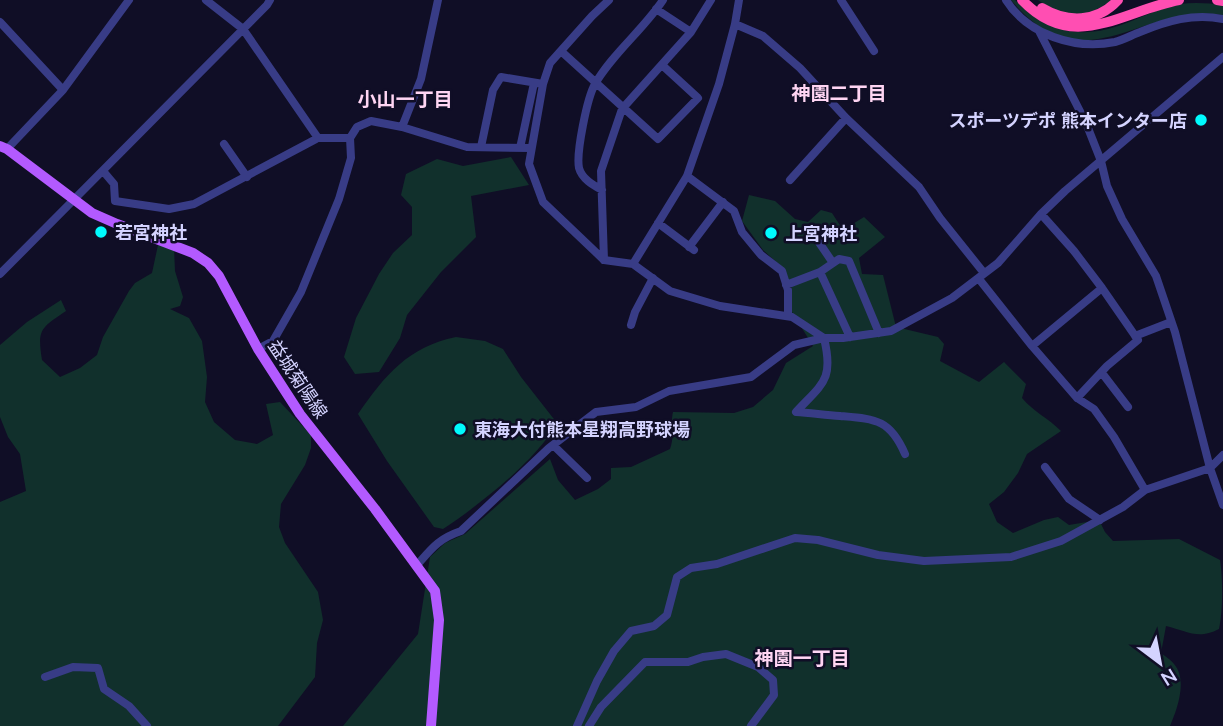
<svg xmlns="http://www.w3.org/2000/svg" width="1223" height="726" font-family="Mulish,'Noto Sans JP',sans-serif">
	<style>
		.green { fill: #11302c }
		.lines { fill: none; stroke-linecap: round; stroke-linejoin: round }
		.minor { stroke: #383c86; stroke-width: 8 }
		.major { stroke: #b35aff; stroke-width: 10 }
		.highway { stroke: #ff4eb2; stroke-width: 10 }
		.poi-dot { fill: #00fbfe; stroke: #100e26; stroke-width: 2.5 }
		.labels { text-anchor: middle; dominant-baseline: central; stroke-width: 5; stroke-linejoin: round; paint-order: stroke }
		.poi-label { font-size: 18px; font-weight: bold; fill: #d4d3ff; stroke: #100e26; text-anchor: start }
		.street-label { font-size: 18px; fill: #d4d3ff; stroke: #100e26 }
		.neighbourhood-label { font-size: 19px; font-weight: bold; fill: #ffd5f3; stroke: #100e26 }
	</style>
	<rect width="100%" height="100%" fill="#100e26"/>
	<!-- green -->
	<path class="green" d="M1011 0H1015C1045 30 1077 40 1118 26 1139 19 1158 8 1180 4 1194 2 1209 3 1223 5V15C1140 2 1084 88 1011 0Z
		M1038 0H1112C1084 20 1066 19 1038 0Z
		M511 157 529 185 471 196 476 237 441 272 407 315 400 338 379 372 355 374 344 357 356 318 379 274 393 253 412 235V207L401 195 406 174 437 159 463 166Z
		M749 195 775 201 795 219 808 222 821 210 832 213 843 230 864 217 885 237 859 258 862 274 883 275 896 327 938 337 944 344 940 361 979 382 1004 362 1026 384 1022 398C1034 412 1048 418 1061 431L1027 454 1018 473 1004 492 989 504 997 522 1013 533 1044 520 1058 517 1069 525 1099 520 1105 532 1113 541 1179 539 1220 560C1223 579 1223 611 1219 629 1198 640 1187 631 1166 626L1161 653C1165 656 1171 660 1174 664 1188 680 1177 710 1170 726H343L418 634 430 557 445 543 465 534 550 459 558 480 575 500 598 489 611 479V468L631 467 670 449C675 436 670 425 673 412L734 413 753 407 773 390 786 363 813 346 792 312V289L783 268 763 250 742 221Z
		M158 245 174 248 175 271 183 297 180 306 170 309 189 318 202 341 207 377 205 402 214 422 235 440 257 444 273 435 266 404 280 402 311 435V448L305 465 281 504 279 527 285 543 318 592 323 620 317 643 315 677 278 726H0V502L26 491 20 454 8 437 0 417V345L27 322 61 300 66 311C41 328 37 329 42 360L60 377 80 368 97 355 103 337 129 291 135 283 152 273Z
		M456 337 485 341 503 349 521 377 557 423C537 460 478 506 443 529L434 527 387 461 358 414C385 375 408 347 456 337Z"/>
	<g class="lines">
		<!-- minor -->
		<path class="minor" d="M206 0 243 29 318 138
			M609 0 592 16 550 63 543 84 529 164 543 202 604 260 633 264 670 291 720 306 792 317 824 338C834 380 823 383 796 412 811 413 825 415 840 416 875 419 890 419 905 454
			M841 0 874 51
			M1006 0C1028 35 1075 50 1115 42 1123 40 1132 35 1140 32 1167 21 1193 13 1223 19
			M656 9 691 32
			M0 22 63 90
			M735 24 763 36 800 68 846 118 919 187 940 218 984 273
			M1039 31 1086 123 1101 161 1107 186 1122 219 1156 276 1175 332 1210 468 1223 505
			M562 52 658 139 698 98 662 65
			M402 127 421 79 438 0
			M224 144 247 177
			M481 147 493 90 501 77 543 84
			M520 148 534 83
			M7 149 63 90 129 0
			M103 171 114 184 115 201 169 209 194 204 318 138H350L357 127 371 121 402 127 467 147 530 148
			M687 176 734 211 742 232 761 255 782 271 788 290V316
			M790 180 846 118
			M602 190C593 185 582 179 579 168 576 153 587 98 595 84 613 53 643 30 663 0
			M658 223 694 250
			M816 238 833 263
			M689 247 723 202
			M604 260 601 171 622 109 691 32 711 0
			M633 264 687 176 719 84 735 24 739 0
			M820 272 850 337
			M0 274 267 5 270 0
			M979 279 1032 346 1077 398 1094 409 1114 437 1145 490
			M786 285 820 272 839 259 849 261 879 333
			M631 325 635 312 653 278
			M1135 336 1171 322
			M1032 346 1102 288 1074 251 1041 214
			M258 349 273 341 301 292 339 199 351 158 350 138
			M1102 373 1128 407
			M1077 398 1107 366 1138 340 1102 288
			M553 445 587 478
			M1045 467 1069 499 1100 520
			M417 565C432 548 438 539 461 531L549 448 596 412 636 407 669 391 751 377 794 345 824 338H843L891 331 952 298 998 263 1041 214 1065 191 1223 57
			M45 677 73 667 98 668 104 689 129 706 147 726
			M577 726 597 681 614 651 631 631 654 626 667 615 677 577 691 568 717 564 795 538 818 540 878 555 924 561 1011 557 1061 541 1123 507 1145 490 1210 468 1223 455
			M589 726 601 707 645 662H688L703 657 726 654 758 667 773 680 774 695 751 726"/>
		<!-- major -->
		<path class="major" d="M0 146 7 149 92 213 117 224 193 253 208 263 219 276 258 349 300 414 375 509 435 591 439 620 431 726"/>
		<!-- highway -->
		<path class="highway" d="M1022 0C1074 54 1121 11 1179 0
			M1217 0 1223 1
			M1042 8C1067 23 1097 23 1118 0"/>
	</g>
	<!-- markers -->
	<g class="poi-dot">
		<circle cx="1201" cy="120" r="7"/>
		<circle cx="101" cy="232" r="7"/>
		<circle cx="771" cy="233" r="7"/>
		<circle cx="460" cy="429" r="7"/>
	</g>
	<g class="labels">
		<!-- poi labels -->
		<g class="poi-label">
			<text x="1187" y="120" text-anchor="end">スポーツデポ 熊本インター店</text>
			<text x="115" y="232">若宮神社</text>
			<text x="785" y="233">上宮神社</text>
			<text x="474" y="429">東海大付熊本星翔高野球場</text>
		</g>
		<!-- street labels -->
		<g class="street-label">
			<text transform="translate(298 379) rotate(56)">益城菊陽線</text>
		</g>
		<!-- neighbourhood labels -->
		<g class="neighbourhood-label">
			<text x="839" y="93">神園二丁目</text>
			<text x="405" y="99">小山一丁目</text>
			<text x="802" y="658">神園一丁目</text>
		</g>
	</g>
	<!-- north arrow -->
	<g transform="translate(1160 663) rotate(148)" stroke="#100e26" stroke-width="5" paint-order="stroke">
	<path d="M0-5L12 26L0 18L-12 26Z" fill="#d4d3ff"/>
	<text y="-10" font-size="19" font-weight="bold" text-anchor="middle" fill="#d4d3ff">N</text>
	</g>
</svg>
